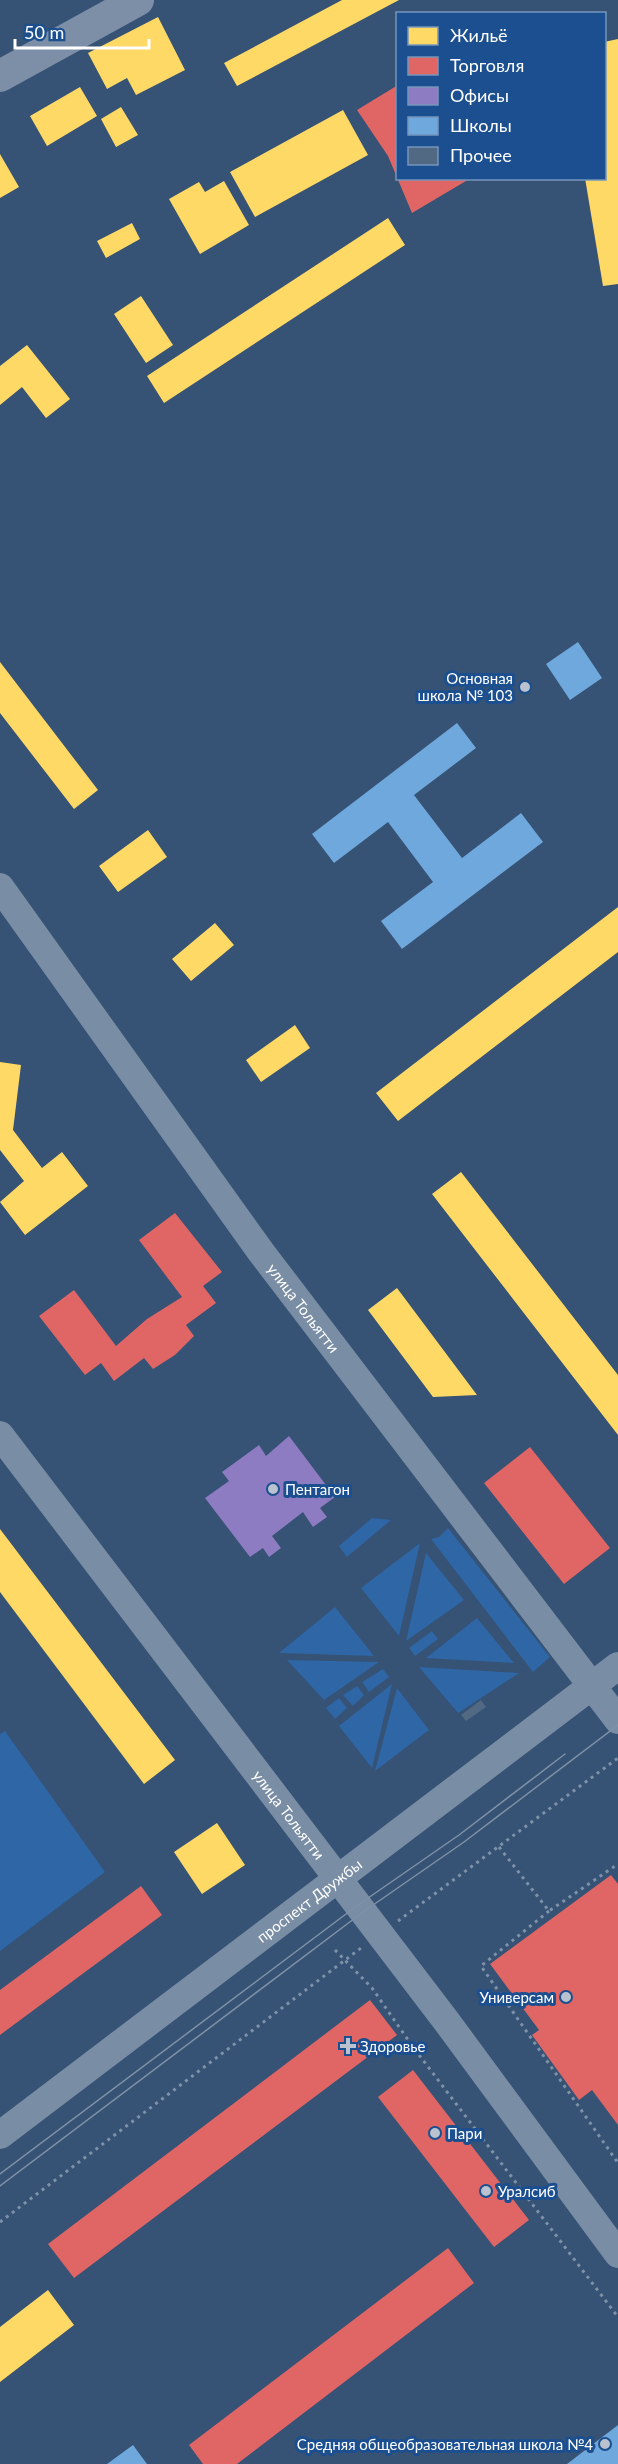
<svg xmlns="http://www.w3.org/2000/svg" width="618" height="2464" font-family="Lato,sans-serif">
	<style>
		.green { fill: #2f66a5 }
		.homes { fill: #ffd966 }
		.shops { fill: #e06666 }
		.offices { fill: #8e7cc3 }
		.schools { fill: #6fa8dc }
		.building { fill: #526984 }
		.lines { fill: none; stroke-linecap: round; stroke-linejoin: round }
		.path { stroke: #7d92a8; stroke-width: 3; stroke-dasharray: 3 4.5; stroke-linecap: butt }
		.secondary { stroke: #798da4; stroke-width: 28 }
		.primary { stroke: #7d8ea7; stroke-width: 32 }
		.tram { stroke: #7e92a7; stroke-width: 1.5 }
		.poi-dot { fill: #b9c2ce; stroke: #1b4f8f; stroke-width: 2 }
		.labels { text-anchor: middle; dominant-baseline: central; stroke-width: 6; stroke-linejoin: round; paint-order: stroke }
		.poi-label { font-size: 15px; fill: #fff; stroke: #1b4f8f; text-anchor: start }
		.street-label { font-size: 15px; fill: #fff; stroke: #1b4f8f }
	</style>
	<rect width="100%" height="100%" fill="#365274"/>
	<!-- green -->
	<path class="green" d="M372 1518 391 1520 347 1557 339 1546Z
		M448 1528 550 1657 533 1672 431 1539 439 1537Z
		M420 1543 399 1636 361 1588Z
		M426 1553 464 1600 406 1641Z
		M335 1607 374 1656 279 1653Z
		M477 1618 514 1663 426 1658Z
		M432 1631 438 1639 415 1656 409 1648Z
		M287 1660 379 1662 324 1700Z
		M419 1667 519 1673 458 1713Z
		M383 1669 389 1677 369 1692 362 1682Z
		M392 1684 372 1768 339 1726Z
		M357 1686 364 1695 353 1706 343 1695Z
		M397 1688 429 1730 375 1771Z
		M339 1698 347 1708 335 1719 326 1708Z
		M5 1731 105 1872 0 1951V1734Z"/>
	<!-- homes -->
	<path class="homes" d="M342 0H399L237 86 224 63Z
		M158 17 185 70 136 95 127 78 107 89 88 53Z
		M618 39V284L603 286 585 178H604V42Z
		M80 87 97 116 47 146 30 116Z
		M121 107 138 135 116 147 101 119Z
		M343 110 368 155 255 217 230 172Z
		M0 154 19 187 0 198Z
		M224 181 249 225 200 254 169 199 199 182 205 192Z
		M388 218 405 245 164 403 147 376Z
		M132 223 140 239 106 258 97 241Z
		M141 296 173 345 146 363 114 314Z
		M27 345 70 399 46 418 22 387 0 405V366Z
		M0 662 98 790 74 809 0 713Z
		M148 830 167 857 118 892 99 866Z
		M618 907V952L398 1121 376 1093Z
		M215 923 234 945 191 981 172 959Z
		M295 1025 310 1048 261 1082 246 1060Z
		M0 1062 21 1065 13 1130 42 1168 62 1152 88 1186 25 1235 0 1202 24 1181 0 1150Z
		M461 1172 618 1375V1435L432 1194Z
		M397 1288 477 1395 433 1397 368 1310Z
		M0 1529 175 1760 144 1784 0 1592Z
		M217 1823 245 1865 202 1894 174 1852Z
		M48 2290 74 2325 0 2382V2327Z"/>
	<!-- shops -->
	<path class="shops" d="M398 85V178H471L412 213 388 156 357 110Z
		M175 1213 222 1272 203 1286 216 1303 186 1325 194 1336 175 1355 153 1369 144 1358 114 1381 101 1363 85 1375 39 1316 74 1290 116 1346 147 1319 182 1297 139 1240Z
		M530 1447 610 1548 564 1584 484 1483Z
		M611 1875 618 1884V2125L592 2090 579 2100 532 2035 539 2030 490 1964Z
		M141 1886 162 1915 0 2035V1990Z
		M370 2000 397 2035 74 2278 48 2244Z
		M413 2070 529 2220 494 2247 378 2097Z
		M448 2248 474 2283 237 2464H203L189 2445Z"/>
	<!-- offices -->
	<path class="offices" d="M289 1436 335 1497 320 1508 327 1517 313 1527 303 1512 272 1536 281 1548 269 1557 263 1548 250 1557 205 1498 229 1481 222 1472 259 1445 266 1456Z"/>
	<!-- schools -->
	<path class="schools" d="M578 642 602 678 570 700 546 664Z
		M457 723 476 748 414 795 462 858 521 813 543 842 402 949 381 921 433 882 388 822 334 863 312 834Z
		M618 2425V2464H567Z
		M133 2445 147 2464H107Z"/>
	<!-- building -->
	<path class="building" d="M481 1700 486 1707 466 1721 461 1715Z"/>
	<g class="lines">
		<!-- path -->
		<path class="path" d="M499 1847 549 1911 618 1864
			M549 1911 481 1966 618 2163
			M398 1921 618 1758
			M335 1950 372 1988 413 2047 618 2317
			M0 2222 361 1948"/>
		<!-- secondary -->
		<g class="secondary">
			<path id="s1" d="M0 887 261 1252 618 1720"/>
			<path id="s2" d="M0 1435 447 2022 618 2254"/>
			<path id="s3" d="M0 2135 618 1666"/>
		</g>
		<!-- primary -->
		<path class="primary" d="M0 76 138 0"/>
		<!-- tram -->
		<path class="tram" d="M0 2174 358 1905 459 1835 565 1754
			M0 2186 363 1912 464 1842 618 1725"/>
	</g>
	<!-- markers -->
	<g class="poi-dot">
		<circle cx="525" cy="687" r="6"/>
		<circle cx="273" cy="1489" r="6"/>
		<circle cx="566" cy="1997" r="6"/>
		<path d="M345 2037h6v6h6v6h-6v6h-6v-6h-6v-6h6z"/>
		<circle cx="435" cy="2133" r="6"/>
		<circle cx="486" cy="2191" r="6"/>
		<circle cx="605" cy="2444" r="6"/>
	</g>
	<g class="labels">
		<!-- poi labels -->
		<g class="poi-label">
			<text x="513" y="678" text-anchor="end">Основная<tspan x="513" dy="17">школа № 103</tspan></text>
			<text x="285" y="1489">Пентагон</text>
			<text x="554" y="1997" text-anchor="end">Универсам</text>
			<text x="360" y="2046">Здоровье</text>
			<text x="447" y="2133">Пари</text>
			<text x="498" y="2191">Уралсиб</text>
			<text x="593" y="2444" text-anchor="end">Средняя общеобразовательная школа №4</text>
		</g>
		<!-- street labels -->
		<g class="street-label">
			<text stroke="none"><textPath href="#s1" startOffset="519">улица Тольятти</textPath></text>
			<text stroke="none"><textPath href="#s2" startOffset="477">улица Тольятти</textPath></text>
			<text stroke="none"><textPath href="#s3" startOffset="388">проспект Дружбы</textPath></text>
		</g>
	</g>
	<!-- legend -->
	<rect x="396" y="12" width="210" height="168" fill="#1b4f8f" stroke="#7695bc" stroke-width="1.5"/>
	<rect x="408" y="27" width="30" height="18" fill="#ffd966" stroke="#7695bc" stroke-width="1.5"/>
	<text x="450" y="42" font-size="18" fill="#ffffff">Жильё</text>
	<rect x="408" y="57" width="30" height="18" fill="#e06666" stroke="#7695bc" stroke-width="1.5"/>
	<text x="450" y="72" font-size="18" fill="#ffffff">Торговля</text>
	<rect x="408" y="87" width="30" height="18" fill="#8e7cc3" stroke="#7695bc" stroke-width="1.5"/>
	<text x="450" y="102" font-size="18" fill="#ffffff">Офисы</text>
	<rect x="408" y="117" width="30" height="18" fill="#6fa8dc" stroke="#7695bc" stroke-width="1.5"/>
	<text x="450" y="132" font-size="18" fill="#ffffff">Школы</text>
	<rect x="408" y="147" width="30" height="18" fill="#526984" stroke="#7695bc" stroke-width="1.5"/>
	<text x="450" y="162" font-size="18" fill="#ffffff">Прочее</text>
	<!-- scale -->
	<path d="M15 39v9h134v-9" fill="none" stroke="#ffffff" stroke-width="3"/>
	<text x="24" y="39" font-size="18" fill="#ffffff" stroke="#1b4f8f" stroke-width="4.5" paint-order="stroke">50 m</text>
</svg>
